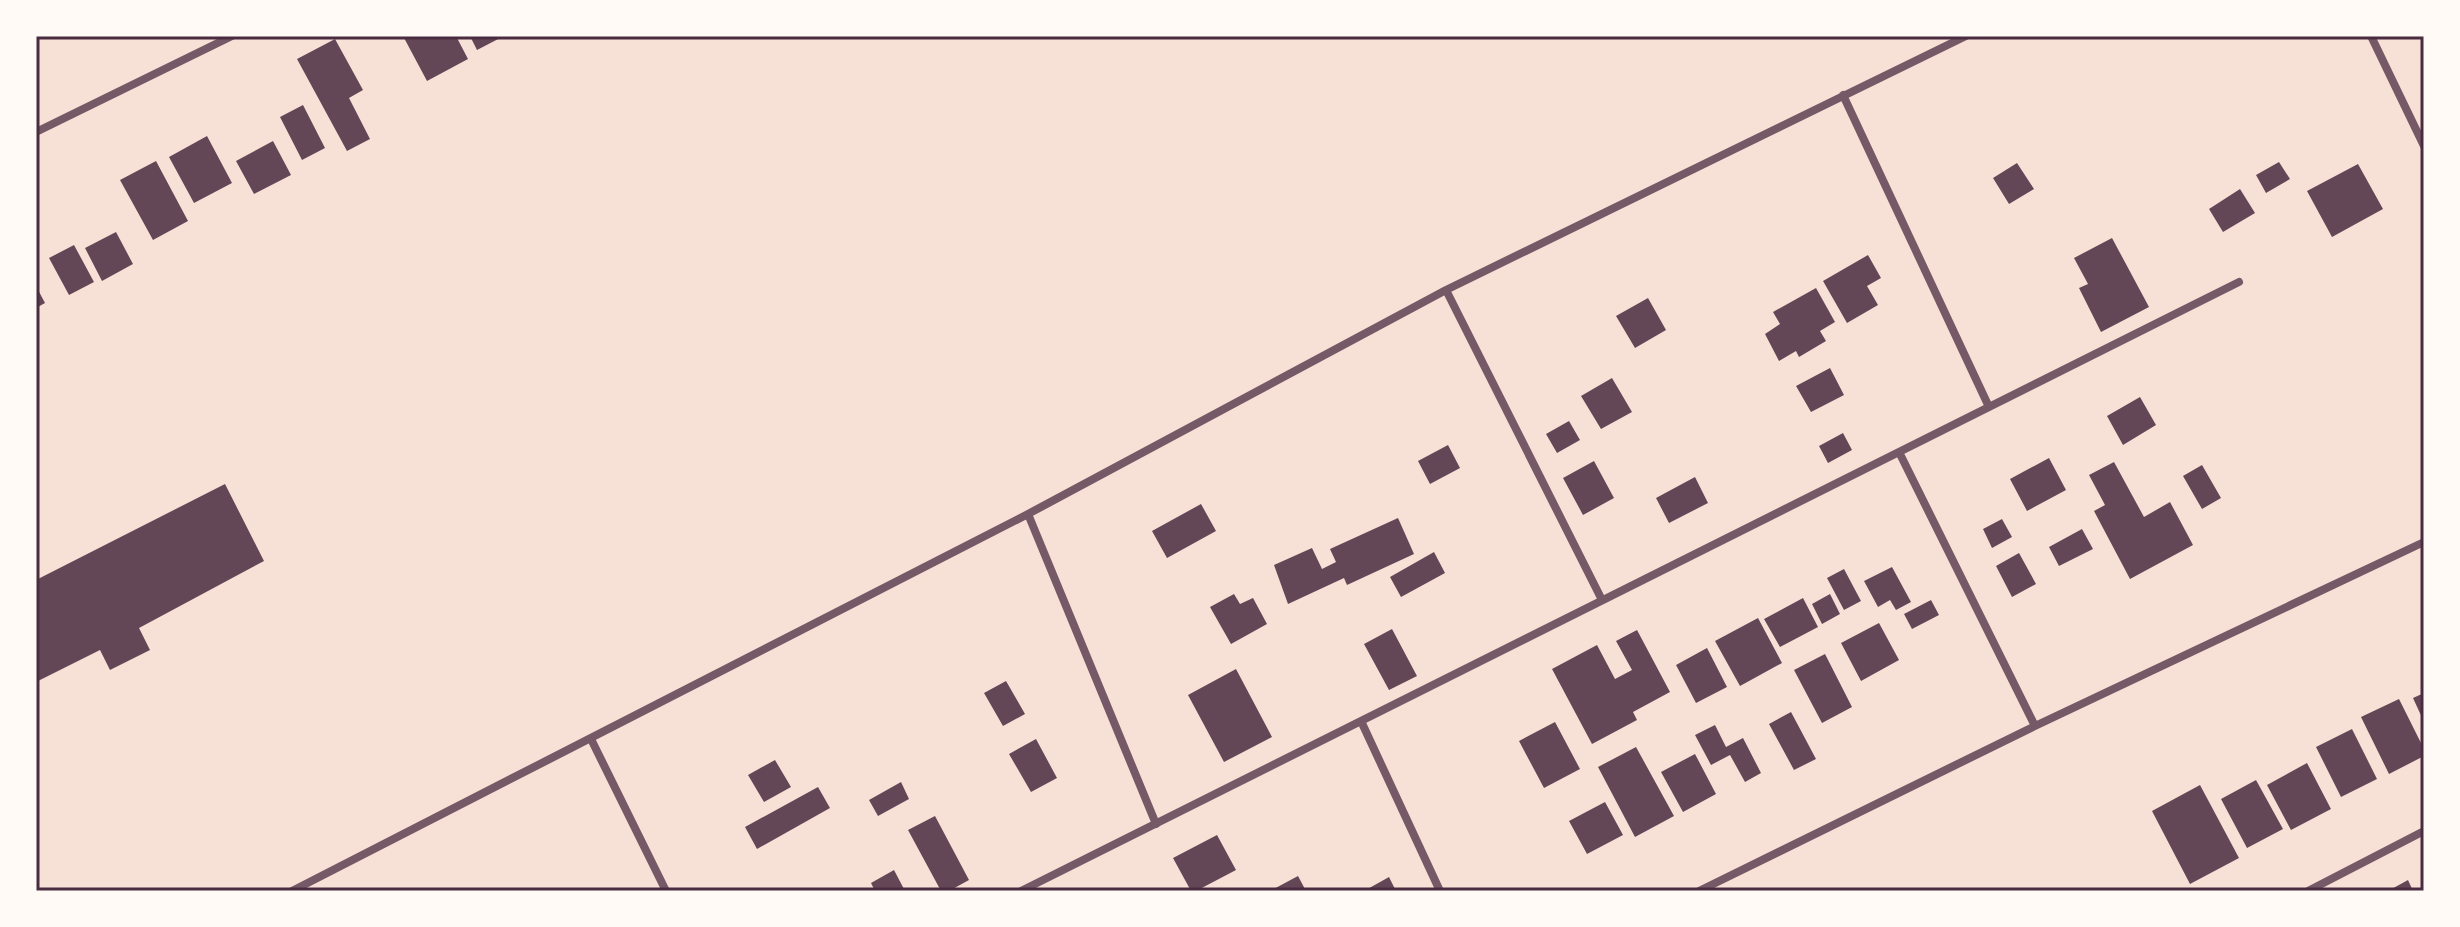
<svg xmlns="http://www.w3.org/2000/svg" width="2460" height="927" font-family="'Roboto Condensed',sans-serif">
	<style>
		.building { fill: #644757 }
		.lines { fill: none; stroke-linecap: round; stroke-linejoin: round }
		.minor { stroke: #755966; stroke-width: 8 }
		.neatline { fill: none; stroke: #4a2c40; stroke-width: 3 }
	</style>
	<rect width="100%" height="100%" fill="#f7e1d7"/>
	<!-- building -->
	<path class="building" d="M403 36H456L468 59 427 81Z
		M470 36H504L477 50Z
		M335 39 363 90 349 98 370 139 347 151 297 59Z
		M303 105 325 148 302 160 280 117Z
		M207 136 232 183 194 203 169 157Z
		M273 141 291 175 254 194 236 161Z
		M156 161 188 221 153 240 120 180Z
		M2279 162 2290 179 2266 193 2256 175Z
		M2017 163 2034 189 2009 204 1993 178Z
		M2358 164 2383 209 2332 237 2307 191Z
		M2240 189 2255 213 2223 232 2209 209Z
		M116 232 133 264 102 281 85 248Z
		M2112 238 2149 307 2101 332 2079 288 2088 284 2074 258Z
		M74 245 94 282 69 295 49 258Z
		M1868 255 1881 278 1867 286 1878 305 1847 323 1823 281Z
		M36 286 45 303 36 308Z
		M1816 288 1835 322 1820 331 1826 341 1799 357 1796 351 1779 361 1765 334 1780 324 1773 312Z
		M1648 298 1666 330 1635 348 1616 316Z
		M1830 368 1844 395 1811 412 1796 386Z
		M1612 378 1632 412 1601 429 1581 396Z
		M2140 397 2156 425 2123 445 2107 416Z
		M1569 421 1580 440 1557 453 1546 434Z
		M1843 433 1852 450 1828 463 1819 446Z
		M1448 445 1460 468 1430 484 1418 461Z
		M2049 458 2066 490 2027 511 2010 479Z
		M1594 461 1614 498 1583 515 1563 478Z
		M2114 462 2144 517 2170 502 2193 545 2130 579 2094 511 2105 505 2089 475Z
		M2202 465 2221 498 2202 509 2183 476Z
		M1695 477 1708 503 1669 523 1656 498Z
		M225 484 264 561 139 628 150 650 110 670 100 650 36 682V580Z
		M1201 504 1216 531 1167 558 1152 531Z
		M1398 518 1414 554 1347 585 1344 578 1288 604 1274 565 1312 548 1322 569 1336 562 1330 549Z
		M2002 519 2012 537 1992 548 1983 529Z
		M2082 529 2093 549 2059 566 2049 547Z
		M1434 552 1445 573 1401 597 1390 577Z
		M2019 553 2036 584 2012 597 1996 566Z
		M1892 567 1911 602 1896 610 1890 600 1878 607 1864 581Z
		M1844 569 1861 601 1844 610 1827 578Z
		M1234 594 1240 604 1253 598 1267 624 1231 644 1210 607Z
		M1830 594 1840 614 1822 624 1812 604Z
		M1803 598 1818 627 1780 647 1764 619Z
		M1931 600 1939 615 1912 629 1904 614Z
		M1758 618 1782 663 1740 686 1715 641Z
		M1879 623 1899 660 1861 681 1841 643Z
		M1392 629 1417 676 1389 690 1364 644Z
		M1637 630 1670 692 1633 712 1637 720 1592 744 1552 669 1597 645 1615 679 1632 670 1616 641Z
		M1707 648 1727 687 1696 703 1676 665Z
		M1825 654 1852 707 1822 723 1794 670Z
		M1236 669 1272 737 1224 762 1188 695Z
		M1006 681 1025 714 1003 726 984 693Z
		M2424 693V722L2413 698Z
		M2399 699 2424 749V756L2389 774 2361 717Z
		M1791 712 1816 759 1794 770 1769 724Z
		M1555 722 1580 769 1544 788 1519 741Z
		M1715 725 1726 747 1743 738 1761 773 1745 782 1730 755 1711 765 1695 735Z
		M2352 729 2377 779 2341 797 2316 747Z
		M1036 739 1057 778 1031 792 1009 754Z
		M1636 747 1674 816 1635 837 1598 767Z
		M1695 754 1716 794 1683 812 1661 772Z
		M775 760 791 787 764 802 748 775Z
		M2307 763 2331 809 2291 830 2267 785Z
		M2256 780 2283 829 2247 848 2221 799Z
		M901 782 909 799 878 816 869 800Z
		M2200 785 2239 858 2190 884 2152 811Z
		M818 787 830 808 757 849 745 827Z
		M1605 802 1623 835 1587 854 1569 821Z
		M935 816 969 880 949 891H941L908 830Z
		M1217 835 1236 870 1196 891H1191L1173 858Z
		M894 870 905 891H875L871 883Z
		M1298 876 1306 891H1270Z
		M1389 877 1396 891H1364Z
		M2408 880 2413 891H2388Z"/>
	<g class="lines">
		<!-- minor -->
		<path class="minor" d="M2371 36 2424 146
			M1843 95 1989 407
			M36 132 232 36
			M1446 290 1602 600
			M1899 452 2035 726
			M1028 514 1156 824
			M1361 721 1440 891
			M591 739 666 891
			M292 891 1028 514 1446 290 1966 36
			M1021 891 2239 282
			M1699 891 2035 726 2424 542
			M2308 891 2424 831"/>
	</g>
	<!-- border -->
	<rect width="2460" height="927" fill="none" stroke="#fffaf5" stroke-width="76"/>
	<rect x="38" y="38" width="2384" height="851" class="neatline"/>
</svg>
